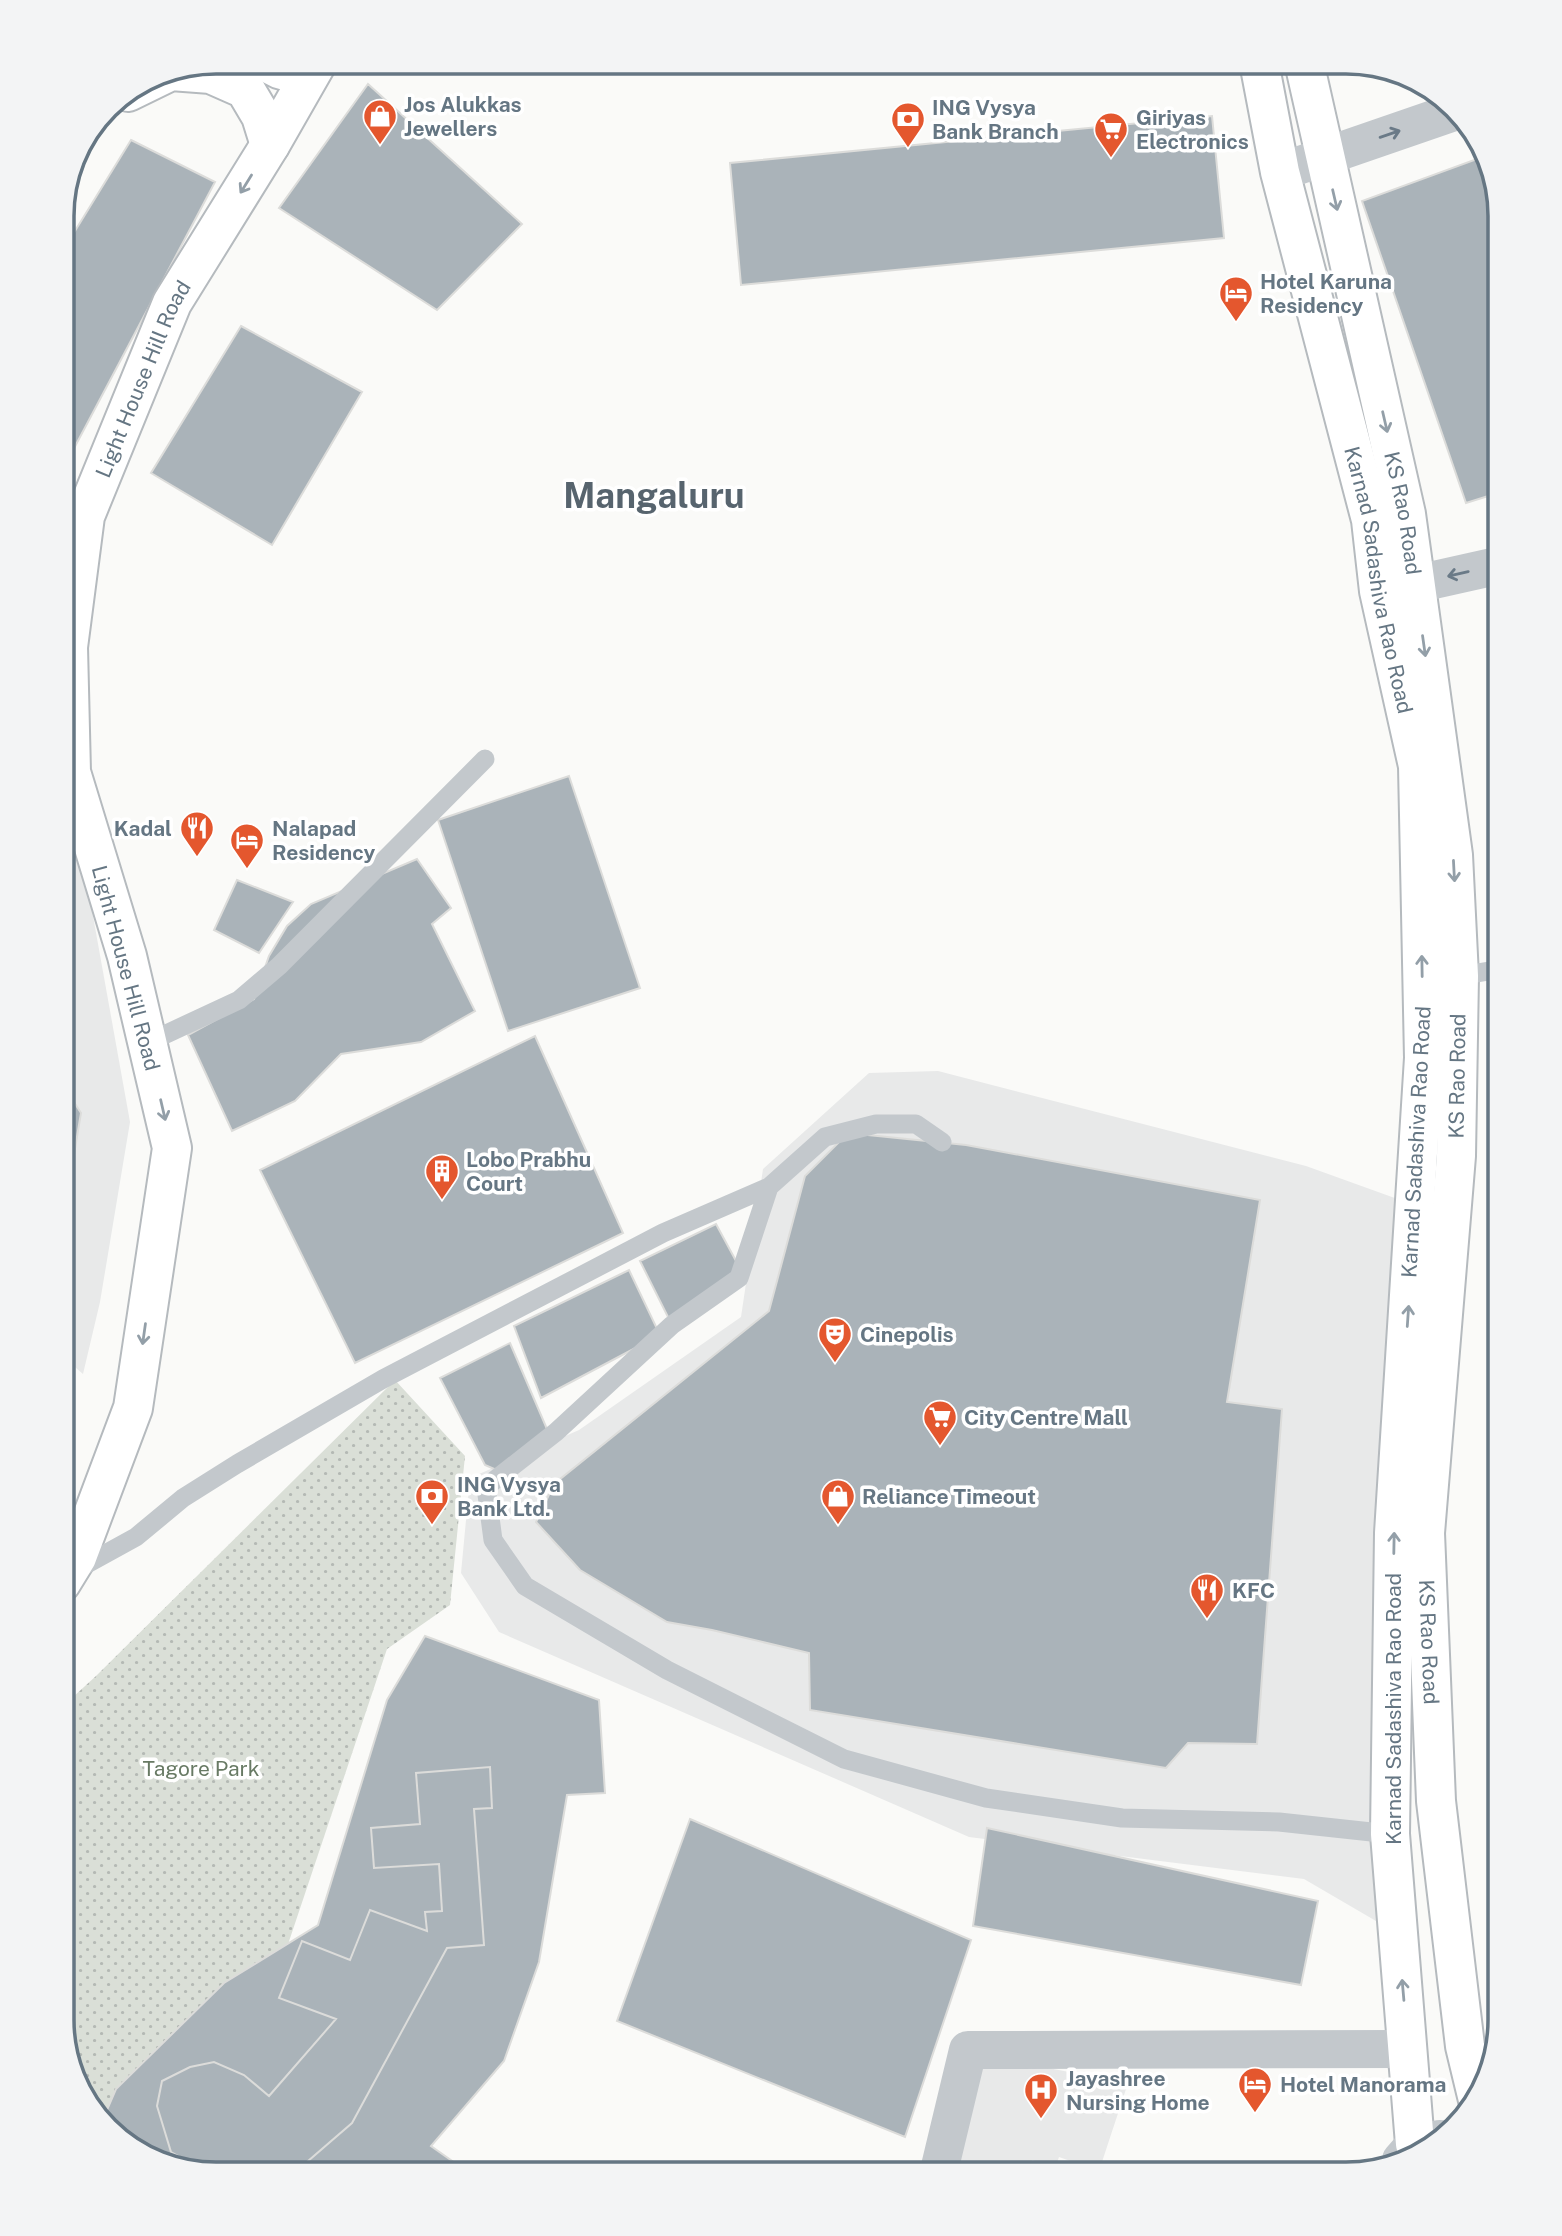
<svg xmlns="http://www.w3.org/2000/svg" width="1562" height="2236" font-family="'Public Sans',sans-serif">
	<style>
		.built { fill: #e8e9e9 }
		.grass { fill: url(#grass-dots) }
		.building { fill: #aab3b9; stroke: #dcdcda; stroke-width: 2 }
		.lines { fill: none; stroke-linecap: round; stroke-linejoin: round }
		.primary-casing { stroke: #b5babe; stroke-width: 42 }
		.service { stroke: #c3c8cc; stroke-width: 19 }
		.minor { stroke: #c3c8cc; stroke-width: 38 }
		.primary { stroke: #fff; stroke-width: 38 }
		.oneway { stroke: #6a7a87 }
		.oneway2 { stroke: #939fa8 }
		.labels { text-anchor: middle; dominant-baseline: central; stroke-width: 7; stroke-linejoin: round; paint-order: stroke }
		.poi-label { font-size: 21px; font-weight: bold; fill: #657683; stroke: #fff; text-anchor: start }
		.street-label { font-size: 21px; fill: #657683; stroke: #fff }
		.park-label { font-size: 21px; fill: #687a64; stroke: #fff }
		.town-label { font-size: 35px; font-weight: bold; fill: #57646e; stroke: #fff }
		.rim { fill: none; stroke: #657683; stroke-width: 3.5 }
	</style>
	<defs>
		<pattern id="grass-dots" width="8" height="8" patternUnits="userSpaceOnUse" patternTransform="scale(1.75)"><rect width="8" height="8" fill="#dadfd7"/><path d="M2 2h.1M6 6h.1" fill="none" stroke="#b4b9b4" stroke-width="1.8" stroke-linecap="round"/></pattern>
	</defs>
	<rect width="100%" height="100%" fill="#fafaf8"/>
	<!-- built -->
	<path class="built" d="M61 738 130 1122 100 1302 83 1374 61 1355Z
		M938 1071 1306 1166 1428 1210 1388 1928 1304 1879 969 1837 499 1632 461 1573 470 1478 579 1430 741 1317 763 1169 869 1073Z
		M979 2055 1128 2083 1099 2171 1059 2157 1055 2168 1032 2160 1028 2175H954Z"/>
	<!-- grass -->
	<path class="grass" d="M395 1380 465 1456 450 1605 387 1649 271 1995 195 2057 99 2115 82 2098 61 2021V1708L96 1676Z"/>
	<!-- building -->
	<path class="building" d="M839 61H936L935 70Z
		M368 84 522 224 437 310 279 208Z
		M1212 116 1224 238 741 285 730 163Z
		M131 140 215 182 62 471V252Z
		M1485 156 1501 215V492L1466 503 1362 201Z
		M241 326 362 392 272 545 151 473Z
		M569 776 640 988 508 1031 438 820Z
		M417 859 451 908 432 924 475 1011 421 1042 341 1054 295 1101 232 1131 188 1035 254 999 269 956 287 926 311 904Z
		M237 880 293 902 259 953 214 930Z
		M535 1036 623 1233 355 1363 260 1170Z
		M61 1082 81 1113 70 1178 61 1188Z
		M848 1133 966 1145 1260 1200 1227 1402 1282 1409 1257 1744 1188 1743 1166 1768 810 1710 809 1653 712 1630 667 1622 580 1570 536 1522 554 1484 769 1311 805 1176Z
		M716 1224 742 1272 672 1325 640 1261Z
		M629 1270 660 1335 541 1398 514 1326Z
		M510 1343 550 1436 508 1475 485 1465 440 1378Z
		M425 1636 599 1700 605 1793 567 1795 539 1962 504 2061 431 2146 472 2175 205 2174 138 2154 103 2119 116 2089 224 1983 318 1925 387 1700Z
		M490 1767 492 1808 474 1809 484 1945 447 1948 352 2123 293 2174H205L187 2169 190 2163 171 2152 157 2106 162 2081 190 2067 214 2062 244 2075 269 2096 336 2019 279 1998 302 1941 350 1960 370 1910 427 1931 425 1912 442 1911 439 1864 374 1868 371 1828 420 1824 416 1773Z
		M690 1819 971 1940 905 2137 617 2021Z
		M987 1828 1318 1901 1301 1985 973 1926Z"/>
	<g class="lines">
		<!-- primary casing -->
		<g class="primary-casing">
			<g id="primary">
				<path d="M266 61C283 75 298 74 315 61"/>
				<path id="s1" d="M1259 62 1280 172 1371 520 1379 591 1418 766 1424 1058 1394 1533 1390 1834 1415 2144 1419 2155"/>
				<path id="s2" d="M1304 62 1406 514 1453 855 1459 976 1456 1156 1425 1533 1436 1801 1465 2046 1478 2100"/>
				<path d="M128 92 171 71 211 74 245 89 261 116 270 145"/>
				<path id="s3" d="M61 1583 77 1557 133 1408 172 1148 127 956 71 772 68 647 85 516 172 303 270 145 318 61"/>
			</g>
		</g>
		<!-- service -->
		<path class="service" d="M1459 976 1501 969
			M147 1043 239 1000 279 966 485 759
			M942 1142 916 1124H876L825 1137 769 1187 739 1278 672 1325 556 1432 486 1487 493 1540 525 1586 667 1670 844 1759 986 1798 1122 1818 1279 1822 1390 1834
			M76 1570 136 1537 183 1498 237 1464 383 1379 663 1233 769 1187"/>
		<!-- minor -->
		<path class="minor" d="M1280 172 1454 112
			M1416 584 1501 565
			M1401 2160 1415 2144 1440 2139
			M938 2175 968 2050 1407 2049"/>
		<!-- primary -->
		<use href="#primary" class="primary"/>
	</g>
	<!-- one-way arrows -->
	<defs><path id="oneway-shaft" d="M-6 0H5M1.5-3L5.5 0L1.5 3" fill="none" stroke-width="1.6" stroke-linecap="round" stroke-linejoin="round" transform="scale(1.75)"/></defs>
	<g class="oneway">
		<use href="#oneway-shaft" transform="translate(1390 134) rotate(-19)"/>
		<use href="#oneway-shaft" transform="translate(1458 574) rotate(167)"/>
	</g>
	<g class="oneway2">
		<use href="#oneway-shaft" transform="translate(246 184) rotate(122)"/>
		<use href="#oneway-shaft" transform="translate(1335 200) rotate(77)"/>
		<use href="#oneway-shaft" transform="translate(1385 422) rotate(77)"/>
		<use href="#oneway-shaft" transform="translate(1424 646) rotate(82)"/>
		<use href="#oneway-shaft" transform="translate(1454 871) rotate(87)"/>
		<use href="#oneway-shaft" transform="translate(1422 966) rotate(-91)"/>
		<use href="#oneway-shaft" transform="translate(163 1110) rotate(77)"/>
		<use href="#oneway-shaft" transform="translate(1408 1316) rotate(-86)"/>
		<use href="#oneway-shaft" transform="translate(144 1334) rotate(98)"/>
		<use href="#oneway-shaft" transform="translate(1394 1543) rotate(-89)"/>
		<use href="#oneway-shaft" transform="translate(1403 1990) rotate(-95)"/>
	</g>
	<!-- icons -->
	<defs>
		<g id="shop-pin" transform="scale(1.75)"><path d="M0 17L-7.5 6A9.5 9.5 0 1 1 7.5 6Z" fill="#e4572e" stroke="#fff"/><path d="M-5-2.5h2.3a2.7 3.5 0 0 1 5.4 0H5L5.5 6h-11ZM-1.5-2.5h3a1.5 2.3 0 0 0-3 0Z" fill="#fff"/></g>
		<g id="bank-pin" transform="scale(1.75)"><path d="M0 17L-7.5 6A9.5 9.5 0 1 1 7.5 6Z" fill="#e4572e" stroke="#fff"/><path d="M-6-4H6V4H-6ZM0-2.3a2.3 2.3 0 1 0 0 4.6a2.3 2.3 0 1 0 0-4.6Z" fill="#fff"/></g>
		<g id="supermarket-pin" transform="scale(1.75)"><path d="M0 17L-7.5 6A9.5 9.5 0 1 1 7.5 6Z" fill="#e4572e" stroke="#fff"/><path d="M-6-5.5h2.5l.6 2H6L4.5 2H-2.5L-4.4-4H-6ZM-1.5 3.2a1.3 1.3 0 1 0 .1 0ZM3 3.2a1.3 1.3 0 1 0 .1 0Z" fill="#fff"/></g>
		<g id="hotel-pin" transform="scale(1.75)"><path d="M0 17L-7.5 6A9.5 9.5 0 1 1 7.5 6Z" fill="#e4572e" stroke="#fff"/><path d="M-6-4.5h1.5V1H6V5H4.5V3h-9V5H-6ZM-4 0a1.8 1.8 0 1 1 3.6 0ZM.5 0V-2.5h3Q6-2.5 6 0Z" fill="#fff"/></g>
		<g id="restaurant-pin" transform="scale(1.75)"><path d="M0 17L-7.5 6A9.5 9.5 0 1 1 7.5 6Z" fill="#e4572e" stroke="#fff"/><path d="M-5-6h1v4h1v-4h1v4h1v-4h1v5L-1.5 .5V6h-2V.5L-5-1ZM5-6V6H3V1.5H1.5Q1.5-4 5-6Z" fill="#fff"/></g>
		<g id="building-pin" transform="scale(1.75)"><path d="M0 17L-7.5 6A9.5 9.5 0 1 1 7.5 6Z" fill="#e4572e" stroke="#fff"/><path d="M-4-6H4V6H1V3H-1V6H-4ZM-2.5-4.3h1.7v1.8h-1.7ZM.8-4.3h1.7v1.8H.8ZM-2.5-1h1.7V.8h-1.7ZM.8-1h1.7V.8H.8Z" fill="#fff"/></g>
		<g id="theatre-pin" transform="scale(1.75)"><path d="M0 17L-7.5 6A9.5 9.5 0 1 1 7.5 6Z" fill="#e4572e" stroke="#fff"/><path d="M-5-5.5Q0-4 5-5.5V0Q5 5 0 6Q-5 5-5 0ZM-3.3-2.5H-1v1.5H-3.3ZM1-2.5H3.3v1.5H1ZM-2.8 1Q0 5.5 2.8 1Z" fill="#fff"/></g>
		<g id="hospital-pin" transform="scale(1.75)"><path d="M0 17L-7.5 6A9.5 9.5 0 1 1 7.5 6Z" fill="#e4572e" stroke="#fff"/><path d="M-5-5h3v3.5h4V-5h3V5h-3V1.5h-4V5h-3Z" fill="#fff"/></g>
	</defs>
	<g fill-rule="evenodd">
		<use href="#shop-pin" x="380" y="116"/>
		<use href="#bank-pin" x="908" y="119"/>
		<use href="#supermarket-pin" x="1111" y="129"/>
		<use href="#hotel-pin" x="1236" y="293"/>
		<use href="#restaurant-pin" x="197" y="828"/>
		<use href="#hotel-pin" x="247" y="840"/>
		<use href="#building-pin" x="442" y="1171"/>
		<use href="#theatre-pin" x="835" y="1334"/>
		<use href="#supermarket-pin" x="940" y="1417"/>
		<use href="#bank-pin" x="432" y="1496"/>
		<use href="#shop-pin" x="838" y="1496"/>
		<use href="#restaurant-pin" x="1207" y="1590"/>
		<use href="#hotel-pin" x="1255" y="2084"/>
		<use href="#hospital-pin" x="1041" y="2090"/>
	</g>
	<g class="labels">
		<!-- poi labels -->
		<g class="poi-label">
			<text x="404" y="104">Jos Alukkas<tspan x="404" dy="24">Jewellers</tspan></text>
			<text x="932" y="107">ING Vysya<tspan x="932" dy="24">Bank Branch</tspan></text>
			<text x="1136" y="117">Giriyas<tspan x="1136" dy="24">Electronics</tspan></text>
			<text x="1260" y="281">Hotel Karuna<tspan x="1260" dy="24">Residency</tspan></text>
			<text x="172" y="828" text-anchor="end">Kadal</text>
			<text x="272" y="828">Nalapad<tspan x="272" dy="24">Residency</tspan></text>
			<text x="466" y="1159">Lobo Prabhu<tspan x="466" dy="24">Court</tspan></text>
			<text x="860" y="1334">Cinepolis</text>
			<text x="964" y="1417">City Centre Mall</text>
			<text x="457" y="1484">ING Vysya<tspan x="457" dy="24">Bank Ltd.</tspan></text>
			<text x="862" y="1496">Reliance Timeout</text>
			<text x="1232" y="1590">KFC</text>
			<text x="1066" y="2078">Jayashree<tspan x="1066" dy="24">Nursing Home</tspan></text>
			<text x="1280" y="2084">Hotel Manorama</text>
		</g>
		<!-- street labels -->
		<g class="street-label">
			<text stroke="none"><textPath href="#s3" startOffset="1248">Light House Hill Road</textPath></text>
			<text stroke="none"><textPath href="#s2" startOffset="462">KS Rao Road</textPath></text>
			<text stroke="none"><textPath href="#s1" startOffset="532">Karnad Sadashiva Rao Road</textPath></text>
			<text transform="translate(126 968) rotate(75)">Light House Hill Road</text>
			<text transform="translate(1457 1076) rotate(-89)">KS Rao Road</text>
			<text transform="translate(1416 1142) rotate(-87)">Karnad Sadashiva Rao Road</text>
			<text stroke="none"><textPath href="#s2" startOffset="1596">KS Rao Road</textPath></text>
			<text transform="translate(1393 1709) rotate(-90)">Karnad Sadashiva Rao Road</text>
		</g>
		<!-- park labels -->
		<g class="park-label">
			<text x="201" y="1768">Tagore Park</text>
		</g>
		<!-- town labels -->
		<g class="town-label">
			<text x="654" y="495">Mangaluru</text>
		</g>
	</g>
	<!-- crop -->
	<path d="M0 0H1562V2236H0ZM216 74H1346A142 142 0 0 1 1488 216V2020A142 142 0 0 1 1346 2162H216A142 142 0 0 1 74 2020V216A142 142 0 0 1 216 74Z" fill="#f3f4f5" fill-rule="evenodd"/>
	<path class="rim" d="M216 74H1346A142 142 0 0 1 1488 216V2020A142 142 0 0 1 1346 2162H216A142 142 0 0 1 74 2020V216A142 142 0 0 1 216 74Z"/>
</svg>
